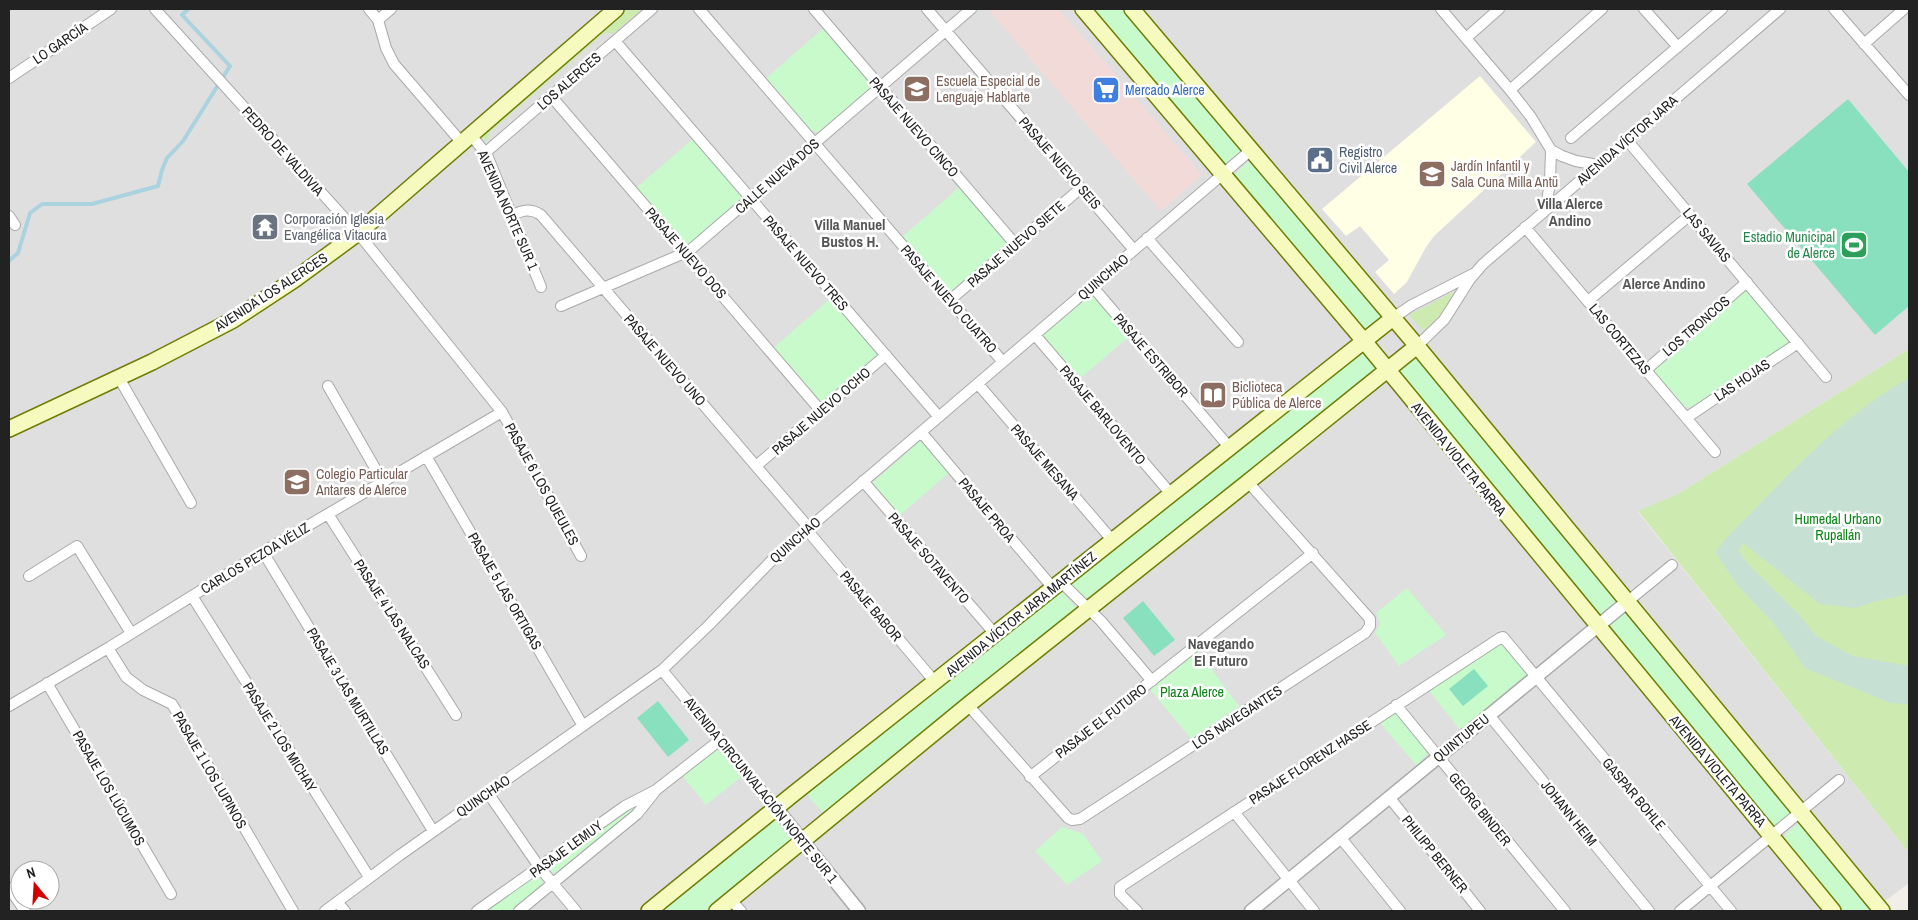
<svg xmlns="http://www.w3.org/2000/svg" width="1918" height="920" font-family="'Archivo Narrow',sans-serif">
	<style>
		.residential { fill: #e0dfdf; fill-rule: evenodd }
		.commercial { fill: #f2dad9 }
		.education { fill: #ffffe5 }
		.grass { fill: #cdebb0 }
		.wetland { fill: #c6e0d4 }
		.park { fill: #c8facc }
		.pitch { fill: #88e0be }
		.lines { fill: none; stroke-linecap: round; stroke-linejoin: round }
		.stream { stroke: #aad3df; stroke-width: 4 }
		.minor-casing { stroke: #a9a9a9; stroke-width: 12 }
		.tertiary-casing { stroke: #a9a9a9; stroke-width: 15 }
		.secondary-casing { stroke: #707d05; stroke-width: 18 }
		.minor { stroke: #fff; stroke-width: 10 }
		.tertiary { stroke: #fff; stroke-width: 12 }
		.secondary { stroke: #f7fabf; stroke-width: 15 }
		.labels { text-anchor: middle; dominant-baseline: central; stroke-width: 5; stroke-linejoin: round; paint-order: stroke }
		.street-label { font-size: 14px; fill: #222; stroke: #fff }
		.education-label { font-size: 14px; fill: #785e54; stroke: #fff; text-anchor: start }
		.shop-label { font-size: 14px; fill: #366cbe; stroke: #fff; text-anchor: start }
		.service-label { font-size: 14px; fill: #4e5e75; stroke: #fff; text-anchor: start }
		.worship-label { font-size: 14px; fill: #5b616d; stroke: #fff; text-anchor: start }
		.leisure-label { font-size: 14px; fill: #27864d; stroke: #fff; text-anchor: end }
		.park-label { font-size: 14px; fill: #0c8416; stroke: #fff }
		.neighbourhood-label { font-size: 15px; font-weight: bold; fill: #555; stroke: #fff }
	</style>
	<rect width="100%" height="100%" fill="#f2efe9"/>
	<!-- residential -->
	<path class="residential" d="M9 9H1909V349L1678 494 1638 512 1909 853V883L1872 911H9ZM20 870H50V900H20Z"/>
	<!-- commercial -->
	<path class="commercial" d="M988 9H1059L1202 175 1161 211Z"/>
	<!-- education -->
	<path class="education" d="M1480 76 1536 142 1434 236 1426 247 1407 282 1394 294 1375 272 1389 260 1360 226 1346 236 1322 209Z"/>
	<!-- grass -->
	<path class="grass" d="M626 9H643L614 33H604L490 132 489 134 490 138 484 141 483 136 485 132Z
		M1451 293H1454L1445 310 1424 331 1409 315Z
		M1909 349V853L1638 511 1678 494Z"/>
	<!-- wetland -->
	<path class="wetland" d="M1909 378V594L1873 602 1855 608 1820 604 1743 543 1738 551 1750 566 1800 616 1816 636 1853 656 1909 666V704L1890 703 1805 668 1773 623 1737 585 1715 552 1729 535C1786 478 1838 418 1909 378Z"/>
	<!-- park -->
	<path class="park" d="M1090 9H1124L1241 147 1239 152 1224 164Z
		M825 27 871 83 870 88 819 132 810 131 765 79Z
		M695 137 743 196 741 200 689 245 685 246 635 189Z
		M1252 161 1383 317 1365 332 1233 176 1248 162Z
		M961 186 1007 240V247L952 292 949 291 902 237Z
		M1746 290 1749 291 1788 338 1787 344 1693 407H1684L1653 370Z
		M1094 294 1131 335 1078 380 1043 337 1044 334 1090 295Z
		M832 297 877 351 878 358 821 404 772 349Z
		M1361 351 1377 370 1088 601H1086L1072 587 1071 583Z
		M1414 358H1418L1617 601 1601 615 1598 616 1398 373Z
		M920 441H922L951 471 898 517 871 484Z
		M1407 588 1446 635 1399 666 1375 633 1380 624 1376 613Z
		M1060 592 1063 593 1077 609 824 814 809 797 808 792 811 786 938 689Z
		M1626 612 1791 812 1773 827 1608 626Z
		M1500 641 1530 672 1460 730 1428 689Z
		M1197 650 1239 706 1191 739 1149 688Z
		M1393 713 1397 714 1426 748 1427 754 1417 766 1379 722Z
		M714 750 720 751 741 777 706 805 682 775Z
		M644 801 556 876 548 866 630 806Z
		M773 819 780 822 793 841 708 911H659Z
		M1798 824 1802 825 1869 907 1868 911H1843L1783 839 1788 832Z
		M1062 827 1083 834 1102 861 1067 885 1035 851Z
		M535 875 539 876 544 885 513 911H482Z"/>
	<!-- pitch -->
	<path class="pitch" d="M1848 99 1909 172V306L1875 335 1747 184Z
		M1143 601 1175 640 1154 656 1123 618Z
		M1474 669 1488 686 1463 706 1449 689Z
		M658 701 689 740 668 757 637 718Z"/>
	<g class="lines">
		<!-- stream -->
		<path class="stream" d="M9 261 18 253 30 213 42 204H92L158 186 162 170 167 158 183 141 230 66 182 15 188 9"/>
		<!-- minor casing -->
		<g class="minor-casing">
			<path id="minor" d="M155 9 358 233 502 412 581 556
				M369 9 378 20 386 48 394 64 462 143
				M699 9 1003 362
				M814 9 1015 244
				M927 9 1134 250
				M1441 9 1510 90 1531 117 1551 150 1562 156 1576 161 1598 165
				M1644 9 1678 47
				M1834 9 1909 95
				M378 20 391 9
				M1466 38 1499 9
				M615 41 939 417
				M1864 44 1904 9
				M9 78 111 9
				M1510 90 1602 9
				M551 96 821 411
				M471 135 487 155 541 287
				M1571 138 1722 9
				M1627 140 1826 377
				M485 153 652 9
				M1546 209 1550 181 1551 150
				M512 215C523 210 531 208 541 215L809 528
				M9 216 15 225
				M1525 227 1715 452
				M1147 238 1238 342
				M1092 286 1230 448
				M950 300 1081 188
				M1588 301 1690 215
				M561 306 689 251 971 9
				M1393 318 1412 305 1473 274
				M1035 335 1171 494
				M1417 346 1444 320 1470 279 1483 264 1780 9
				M1646 370 1747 282
				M119 378 191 503
				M978 384 1113 541
				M328 386 383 482
				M1686 418 1798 343
				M921 432 1053 588
				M426 456 583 726
				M756 466 886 355
				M863 481 995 634
				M328 514 456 715
				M807 530 935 682
				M263 552 433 831
				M29 576 77 546 131 633
				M1061 582 1101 621 1152 681
				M192 596 369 877
				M1627 602 1672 565
				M108 648 126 677 143 690 172 704 293 911
				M662 670 776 808
				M47 683 171 894
				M968 705 1068 818 1072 820 1080 819 1365 633 1370 626V619L1248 482
				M1396 705 1565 911
				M9 706 108 648 263 552 502 412
				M1489 715 1649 911
				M1030 777 1313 553
				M488 793 540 868 576 911
				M1389 797 1480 911
				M1234 812 1314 911
				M1340 837 1400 911
				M9 888 25 911
				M731 900 741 911
				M337 902 345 911
				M325 911 400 855 662 670 709 625 776 556 1251 150
				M477 911 625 806 656 790 720 740
				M519 911 637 814 654 793
				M1137 911 1120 894V887L1500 638 1503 637 1731 911
				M1680 911 1839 780"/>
		</g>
		<!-- tertiary casing -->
		<g class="tertiary-casing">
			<path id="tertiary" d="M776 808 859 911
				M1251 911 1627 602"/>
		</g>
		<!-- secondary casing -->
		<g class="secondary-casing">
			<path id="secondary" d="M1083 9 1364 341 1833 911
				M1132 9 1417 346 1882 911
				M9 429 152 362 233 320 294 280 358 233 616 9
				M649 911 792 795 1393 318
				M717 911 968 705 1248 482 1417 346"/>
		</g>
		<!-- minor -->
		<use href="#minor" class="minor"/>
		<!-- tertiary -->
		<use href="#tertiary" class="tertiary"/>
		<!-- secondary -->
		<use href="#secondary" class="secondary"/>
	</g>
	<!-- icons -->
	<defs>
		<g id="school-square" transform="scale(1.4375)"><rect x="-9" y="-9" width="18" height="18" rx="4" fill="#8d6e63" stroke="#fff"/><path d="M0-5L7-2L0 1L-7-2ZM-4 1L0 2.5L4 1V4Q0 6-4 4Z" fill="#fff"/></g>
		<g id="supermarket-square" transform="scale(1.4375)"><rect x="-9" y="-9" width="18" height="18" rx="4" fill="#3f7fe0" stroke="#fff"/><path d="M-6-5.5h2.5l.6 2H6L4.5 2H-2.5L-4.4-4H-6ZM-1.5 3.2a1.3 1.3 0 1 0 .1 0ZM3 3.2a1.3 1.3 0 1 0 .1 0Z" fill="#fff"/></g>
		<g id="civic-square" transform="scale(1.4375)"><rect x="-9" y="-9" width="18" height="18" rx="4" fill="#5c6f8a" stroke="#fff"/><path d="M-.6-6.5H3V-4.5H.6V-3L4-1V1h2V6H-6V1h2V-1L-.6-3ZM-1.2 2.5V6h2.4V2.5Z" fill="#fff"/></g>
		<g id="temple-square" transform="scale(1.4375)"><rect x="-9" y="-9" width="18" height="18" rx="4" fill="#6b7280" stroke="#fff"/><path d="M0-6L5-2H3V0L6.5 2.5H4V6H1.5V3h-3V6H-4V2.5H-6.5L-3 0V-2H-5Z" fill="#fff"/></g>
		<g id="stadium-square" transform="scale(1.4375)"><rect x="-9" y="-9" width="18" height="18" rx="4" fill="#2e9e5b" stroke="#fff"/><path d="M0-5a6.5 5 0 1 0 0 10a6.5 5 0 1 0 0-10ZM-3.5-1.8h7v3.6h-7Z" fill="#fff"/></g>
		<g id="library-square" transform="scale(1.4375)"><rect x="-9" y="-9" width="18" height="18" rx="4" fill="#8d6e63" stroke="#fff"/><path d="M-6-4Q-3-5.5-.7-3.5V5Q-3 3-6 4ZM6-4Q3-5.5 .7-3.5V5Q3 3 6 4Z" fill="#fff"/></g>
	</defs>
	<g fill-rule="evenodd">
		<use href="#school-square" x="917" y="89"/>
		<use href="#supermarket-square" x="1106" y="90"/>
		<use href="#civic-square" x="1320" y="160"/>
		<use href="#school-square" x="1432" y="174"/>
		<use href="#temple-square" x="265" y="227"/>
		<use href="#stadium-square" x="1854" y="245"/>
		<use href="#library-square" x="1213" y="395"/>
		<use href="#school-square" x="297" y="482"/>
	</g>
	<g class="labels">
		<!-- street labels -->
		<g class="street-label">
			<text transform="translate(60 43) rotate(-34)">LO GARCÍA</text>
			<text transform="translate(569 81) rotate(-41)">LOS ALERCES</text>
			<text transform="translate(914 127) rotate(49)">PASAJE NUEVO CINCO</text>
			<text transform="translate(1627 140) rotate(-41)">AVENIDA VÍCTOR JARA</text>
			<text transform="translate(283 151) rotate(48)">PEDRO DE VALDIVIA</text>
			<text transform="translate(1060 163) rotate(49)">PASAJE NUEVO SEIS</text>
			<text transform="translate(777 176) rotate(-41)">CALLE NUEVA DOS</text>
			<text transform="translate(508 210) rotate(66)">AVENIDA NORTE SUR 1</text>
			<text transform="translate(1707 235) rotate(50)">LAS SAVIAS</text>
			<text transform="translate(1016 244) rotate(-41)">PASAJE NUEVO SIETE</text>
			<text transform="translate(686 253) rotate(49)">PASAJE NUEVO DOS</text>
			<text transform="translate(806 263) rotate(49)">PASAJE NUEVO TRES</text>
			<text transform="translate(1103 277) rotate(-41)">QUINCHAO</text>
			<text transform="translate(271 292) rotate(-33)">AVENIDA LOS ALERCES</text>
			<text transform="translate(949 299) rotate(49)">PASAJE NUEVO CUATRO</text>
			<text transform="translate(1696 326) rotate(-41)">LOS TRONCOS</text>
			<text transform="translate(1620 339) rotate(50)">LAS CORTEZAS</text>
			<text transform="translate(1151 355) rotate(49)">PASAJE ESTRIBOR</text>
			<text transform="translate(665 360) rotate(49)">PASAJE NUEVO UNO</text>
			<text transform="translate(1742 380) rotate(-34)">LAS HOJAS</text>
			<text transform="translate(821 411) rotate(-41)">PASAJE NUEVO OCHO</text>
			<text transform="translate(1103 415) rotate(50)">PASAJE BARLOVENTO</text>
			<text transform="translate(1459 459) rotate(51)">AVENIDA VIOLETA PARRA</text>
			<text transform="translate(1045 462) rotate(49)">PASAJE MESANA</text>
			<text transform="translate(542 484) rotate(61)">PASAJE 6 LOS QUEULES</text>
			<text transform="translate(987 510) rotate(50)">PASAJE PROA</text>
			<text transform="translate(795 540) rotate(-41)">QUINCHAO</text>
			<text transform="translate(255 558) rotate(-31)">CARLOS PEZOA VÉLIZ</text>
			<text transform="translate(929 558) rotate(49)">PASAJE SOTAVENTO</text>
			<text transform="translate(505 591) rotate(60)">PASAJE 5 LAS ORTIGAS</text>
			<text transform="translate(871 606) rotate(50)">PASAJE BABOR</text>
			<text transform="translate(392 614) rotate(57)">PASAJE 4 LAS NALCAS</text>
			<text transform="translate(1021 614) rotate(-39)">AVENIDA VÍCTOR JARA MARTÍNEZ</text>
			<text transform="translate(348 691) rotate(59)">PASAJE 3 LAS MURTILLAS</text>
			<text transform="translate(1237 717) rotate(-33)">LOS NAVEGANTES</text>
			<text transform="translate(1101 721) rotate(-38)">PASAJE EL FUTURO</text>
			<text transform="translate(280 737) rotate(58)">PASAJE 2 LOS MICHAY</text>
			<text transform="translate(1461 738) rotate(-39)">QUINTUPEU</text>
			<text transform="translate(1310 762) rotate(-33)">PASAJE FLORENZ HASSE</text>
			<text transform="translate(210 770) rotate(60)">PASAJE 1 LOS LUPINOS</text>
			<text transform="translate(1718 771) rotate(50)">AVENIDA VIOLETA PARRA</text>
			<text transform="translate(109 788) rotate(60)">PASAJE LOS LÚCUMOS</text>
			<text transform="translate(761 790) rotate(51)">AVENIDA CIRCUNVALACIÓN NORTE SUR 1</text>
			<text transform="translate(1634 794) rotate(50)">GASPAR BOHLE</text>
			<text transform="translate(483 796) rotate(-35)">QUINCHAO</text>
			<text transform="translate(1480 809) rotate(51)">GEORG BINDER</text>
			<text transform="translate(1569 813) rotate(51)">JOHANN HEIM</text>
			<text transform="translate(566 849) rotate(-36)">PASAJE LEMUY</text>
			<text transform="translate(1435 854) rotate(51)">PHILIPP BERNER</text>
		</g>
		<!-- education labels -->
		<g class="education-label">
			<text x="936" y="81">Escuela Especial de<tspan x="936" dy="16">Lenguaje Hablarte</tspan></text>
			<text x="1451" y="166">Jardín Infantil y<tspan x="1451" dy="16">Sala Cuna Milla Antü</tspan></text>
			<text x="1232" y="387">Biclioteca<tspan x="1232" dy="16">Pública de Alerce</tspan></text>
			<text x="316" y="474">Colegio Particular<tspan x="316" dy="16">Antares de Alerce</tspan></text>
		</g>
		<!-- shop labels -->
		<g class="shop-label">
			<text x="1125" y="90">Mercado Alerce</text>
		</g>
		<!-- service labels -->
		<g class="service-label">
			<text x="1339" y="152">Registro<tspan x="1339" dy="16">Civil Alerce</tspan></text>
		</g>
		<!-- worship labels -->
		<g class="worship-label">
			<text x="284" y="219">Corporación Iglesia<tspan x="284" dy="16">Evangélica Vitacura</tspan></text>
		</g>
		<!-- leisure labels -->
		<g class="leisure-label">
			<text x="1835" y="237">Estadio Municipal<tspan x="1835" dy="16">de Alerce</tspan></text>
		</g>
		<!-- park labels -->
		<g class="park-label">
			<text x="1838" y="519">Humedal Urbano<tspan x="1838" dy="16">Rupallán</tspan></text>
			<text x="1192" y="692">Plaza Alerce</text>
		</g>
		<!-- neighbourhood labels -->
		<g class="neighbourhood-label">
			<text x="1570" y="203">Villa Alerce<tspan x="1570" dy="17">Andino</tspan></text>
			<text x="850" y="224">Villa Manuel<tspan x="850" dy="17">Bustos H.</tspan></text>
			<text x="1664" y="283">Alerce Andino</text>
			<text x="1221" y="643">Navegando<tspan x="1221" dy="17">El Futuro</tspan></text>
		</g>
	</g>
	<!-- border -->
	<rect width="1918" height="920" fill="none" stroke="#222222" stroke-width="20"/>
	<!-- north arrow -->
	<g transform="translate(35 885) rotate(342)"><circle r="24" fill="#ffffff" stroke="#a7a7a7"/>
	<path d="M0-4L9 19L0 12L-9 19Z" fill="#d40000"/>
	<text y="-8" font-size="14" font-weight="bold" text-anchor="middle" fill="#222222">N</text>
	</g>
</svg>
